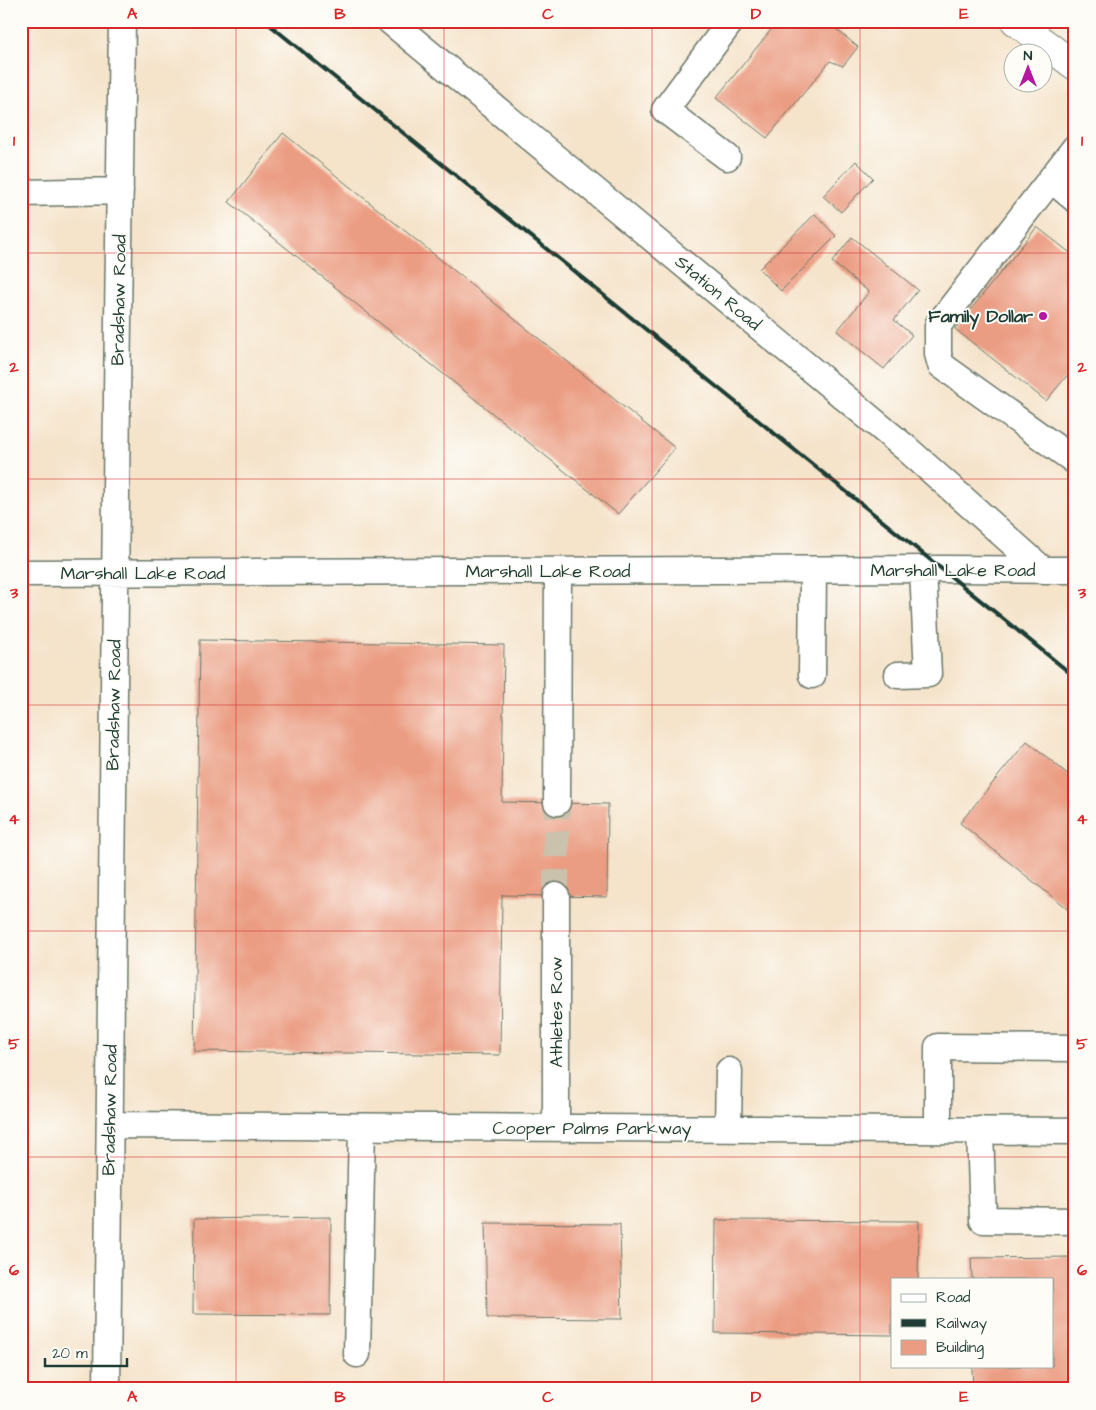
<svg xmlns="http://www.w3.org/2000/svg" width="1096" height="1410" font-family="'Architects Daughter',sans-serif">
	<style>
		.building { fill: #eb9d83 }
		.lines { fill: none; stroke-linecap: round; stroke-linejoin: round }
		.minor-tunnel { stroke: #cac2ac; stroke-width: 26; stroke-dasharray: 26 13; stroke-linecap: butt }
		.minor-casing { stroke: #6a7768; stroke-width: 29 }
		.major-casing { stroke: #6a7768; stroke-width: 30 }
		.minor { stroke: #fff; stroke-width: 26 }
		.major { stroke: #fff; stroke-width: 28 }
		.rail { stroke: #1f3d34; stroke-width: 4 }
		.grid { fill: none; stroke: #d62828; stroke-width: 1; stroke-opacity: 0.55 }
		.poi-dot { fill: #b5179e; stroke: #fdfcf7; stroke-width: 2 }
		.labels { text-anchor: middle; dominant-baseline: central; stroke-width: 4; stroke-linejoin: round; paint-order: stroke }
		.street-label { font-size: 18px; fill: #1f3d34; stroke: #fdfcf7 }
		.poi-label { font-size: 18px; font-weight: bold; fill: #1f3d34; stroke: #fdfcf7; text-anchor: end }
		.neatline { fill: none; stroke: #d62828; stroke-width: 2 }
		.grid-label { font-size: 16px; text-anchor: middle; font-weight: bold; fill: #d62828 }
	</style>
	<rect width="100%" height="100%" fill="#fdfcf7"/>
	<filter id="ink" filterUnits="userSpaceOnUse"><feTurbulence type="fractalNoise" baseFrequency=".02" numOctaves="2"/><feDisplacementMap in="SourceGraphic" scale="10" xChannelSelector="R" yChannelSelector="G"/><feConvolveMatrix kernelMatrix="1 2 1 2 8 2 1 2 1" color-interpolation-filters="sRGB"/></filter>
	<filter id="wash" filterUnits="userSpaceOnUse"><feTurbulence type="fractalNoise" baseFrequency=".0096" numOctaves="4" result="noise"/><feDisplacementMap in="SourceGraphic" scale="20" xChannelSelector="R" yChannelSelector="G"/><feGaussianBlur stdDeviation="1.12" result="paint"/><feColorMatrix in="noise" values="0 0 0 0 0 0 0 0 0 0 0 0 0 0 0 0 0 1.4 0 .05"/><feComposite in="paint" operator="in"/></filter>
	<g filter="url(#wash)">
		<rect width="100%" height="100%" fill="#f5e3ca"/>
		<g id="blocks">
			<!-- building -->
			<path class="building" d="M778 21H826L858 47 843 66 830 61 767 138 716 98Z
				M283 133 675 448 618 514 229 202Z
				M856 161 873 178 841 212 823 196Z
				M815 214 836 236 781 291 759 269Z
				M1037 227 1069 252 1075 244V366L1046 401 955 329Z
				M852 237 918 290 894 320 912 335 884 369 837 331 869 292 832 262Z
				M200 640 504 645 502 802 608 804 607 897 502 895 500 1055 194 1051Z
				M1027 741 1075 780V915L960 823Z
				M331 1217 330 1315 193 1314 194 1219Z
				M716 1220 919 1221 918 1279H892V1335L715 1333Z
				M485 1223 620 1224 622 1319 487 1318Z
				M1075 1257V1389H973L972 1366H1052V1279H972L971 1258Z"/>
		</g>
	</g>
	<g filter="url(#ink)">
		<use href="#blocks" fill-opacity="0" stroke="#6a7768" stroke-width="1"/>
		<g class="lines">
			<!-- minor-tunnel -->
			<path class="minor-tunnel" d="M556 896 557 802"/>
			<!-- minor casing -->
			<g class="minor-casing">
				<path id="minor" d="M390 21 907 449 1043 570
					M1075 148 938 325V354L941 365 1075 461
					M727 157 665 110 731 21
					M1051 179 1075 199
					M21 193 120 191
					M21 573 943 569 1075 570
					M812 675 813 571
					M898 675 928 674 923 570
					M557 802 558 571
					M110 1125 1075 1131
					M556 1128V896
					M728 1128 729 1071
					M938 1130V1047L1075 1048
					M980 1130 983 1220 1075 1221
					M357 1354 362 1127
					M107 1389 117 395 122 21"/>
			</g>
			<!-- major casing -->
			<g class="major-casing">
				<path id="major" d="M1015 21 1075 66"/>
			</g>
			<!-- minor -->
			<use href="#minor" class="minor"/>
			<!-- major -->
			<use href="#major" class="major"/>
			<!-- rail -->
			<path class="rail" d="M265 21 1075 677"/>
		</g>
	</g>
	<!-- grid -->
	<path class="grid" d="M236 21V1389M444 21V1389M652 21V1389M860 21V1389M21 253H1075M21 479H1075M21 705H1075M21 931H1075M21 1157H1075"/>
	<!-- markers -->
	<circle class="poi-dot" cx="1043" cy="316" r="5"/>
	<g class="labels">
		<!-- street labels -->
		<g class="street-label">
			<text transform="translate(718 293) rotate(40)">Station Road</text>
			<text transform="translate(119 300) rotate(-89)">Bradshaw Road</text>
			<text x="953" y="570">Marshall Lake Road</text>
			<text x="548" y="571">Marshall Lake Road</text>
			<text x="143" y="573">Marshall Lake Road</text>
			<text transform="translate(114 705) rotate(-89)">Bradshaw Road</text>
			<text transform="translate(556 1012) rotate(-90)">Athletes Row</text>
			<text transform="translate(110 1110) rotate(-89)">Bradshaw Road</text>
			<text x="592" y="1128">Cooper Palms Parkway</text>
		</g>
		<!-- poi labels -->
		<g class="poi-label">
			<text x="1033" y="316">Family Dollar</text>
		</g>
	</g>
	<!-- margin -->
	<rect width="1096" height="1410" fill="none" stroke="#fdfcf7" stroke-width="55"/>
	<!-- legend -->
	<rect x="891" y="1278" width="162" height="90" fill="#fdfcf7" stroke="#a4b0a9"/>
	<rect x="901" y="1294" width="25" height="8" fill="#ffffff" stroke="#a4b0a9"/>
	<text x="936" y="1302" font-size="15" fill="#1f3d34">Road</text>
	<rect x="901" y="1319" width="25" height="8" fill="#1f3d34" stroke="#a4b0a9"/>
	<text x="936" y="1328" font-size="15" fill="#1f3d34">Railway</text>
	<rect x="901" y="1340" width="25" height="15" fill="#eb9d83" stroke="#a4b0a9"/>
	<text x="936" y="1352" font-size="15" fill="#1f3d34">Building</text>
	<!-- north arrow -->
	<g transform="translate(1028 68)"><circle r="24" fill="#fdfcf7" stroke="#a4b0a9"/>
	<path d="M0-4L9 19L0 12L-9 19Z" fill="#b5179e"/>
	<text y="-8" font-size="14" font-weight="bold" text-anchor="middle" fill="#1f3d34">N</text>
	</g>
	<!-- scale -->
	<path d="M45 1358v8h82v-8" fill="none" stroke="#1f3d34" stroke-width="2.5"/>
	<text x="52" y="1358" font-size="15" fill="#1f3d34" stroke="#fdfcf7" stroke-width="4" paint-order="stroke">20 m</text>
	<rect x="28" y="28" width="1040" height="1354" class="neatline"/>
	<g class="grid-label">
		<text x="132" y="19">A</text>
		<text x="340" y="19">B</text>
		<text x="548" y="19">C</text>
		<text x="756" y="19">D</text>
		<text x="964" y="19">E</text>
		<text x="14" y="146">1</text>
		<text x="1082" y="146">1</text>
		<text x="14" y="372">2</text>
		<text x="1082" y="372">2</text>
		<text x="14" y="598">3</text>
		<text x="1082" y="598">3</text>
		<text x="14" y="824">4</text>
		<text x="1082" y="824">4</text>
		<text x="14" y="1049">5</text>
		<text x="1082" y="1049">5</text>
		<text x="14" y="1275">6</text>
		<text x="1082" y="1275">6</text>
		<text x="132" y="1402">A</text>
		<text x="340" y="1402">B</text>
		<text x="548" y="1402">C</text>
		<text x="756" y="1402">D</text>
		<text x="964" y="1402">E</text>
	</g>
</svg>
